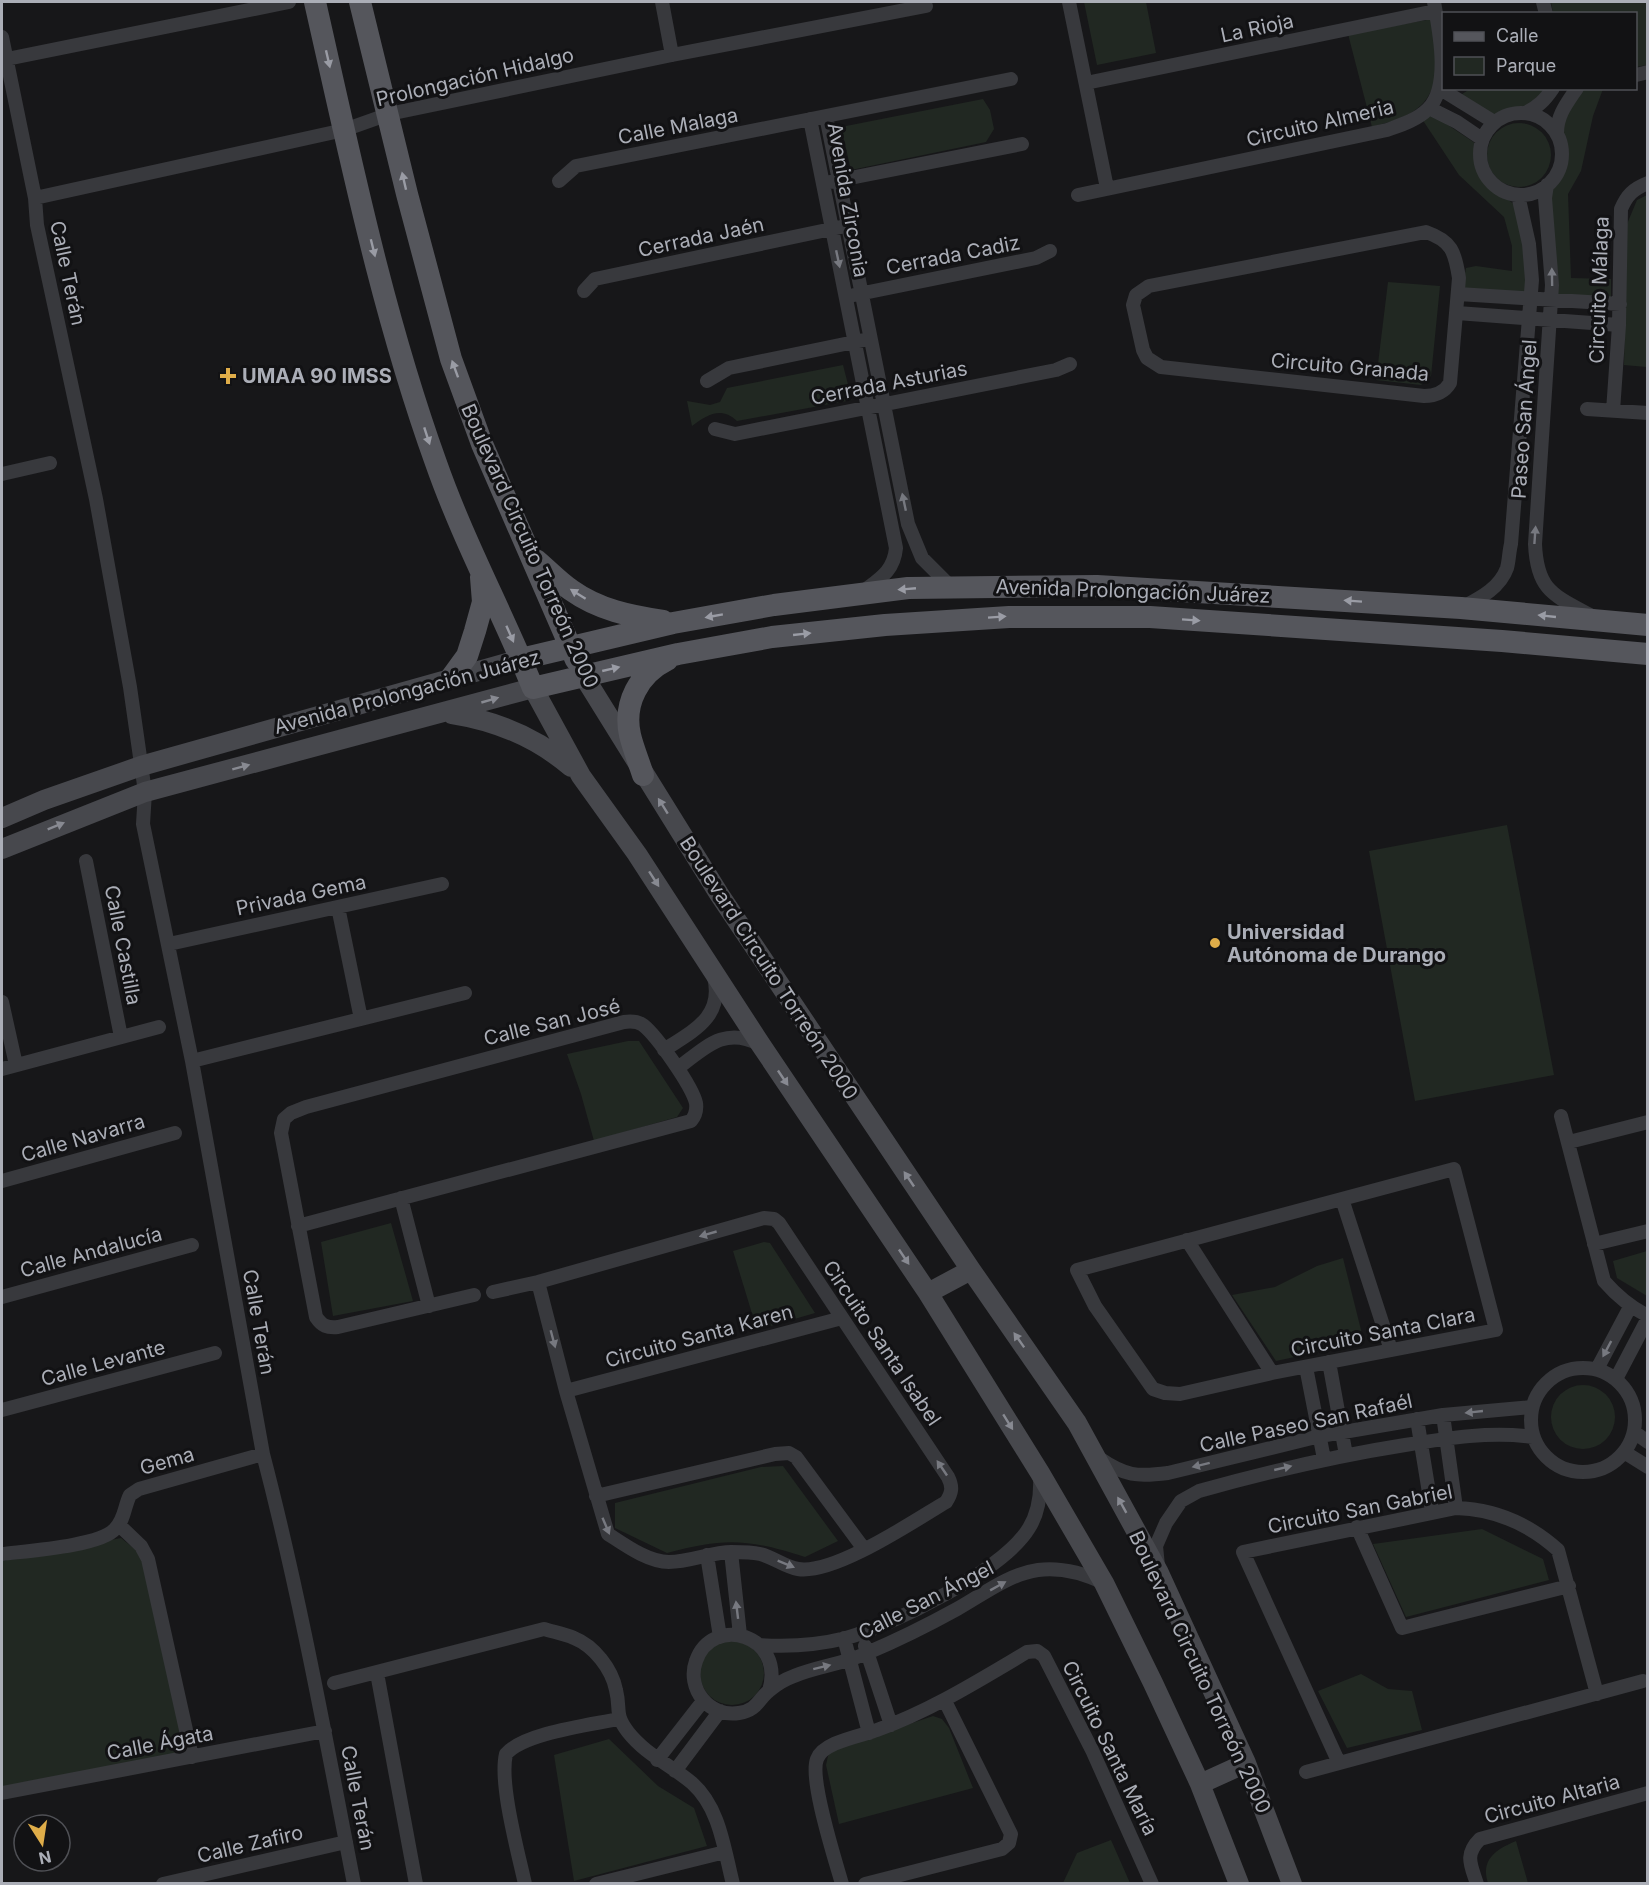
<svg xmlns="http://www.w3.org/2000/svg" width="1649" height="1885" font-family="Inter,sans-serif">
	<style>
		.green { fill: #212822 }
		.lines { fill: none; stroke-linecap: round; stroke-linejoin: round }
		.street { stroke: #38393d; stroke-width: 14 }
		.secondary { stroke: #47484d; stroke-width: 20 }
		.primary { stroke: #55565c; stroke-width: 22 }
		.oneway { fill: #9a9ca5 }
		.oneway2 { fill: #777980 }
		.oneway3 { fill: #888a92 }
		.poi-dot { fill: #dfad49; stroke: #121214; stroke-width: 2 }
		.labels { text-anchor: middle; dominant-baseline: central; stroke-width: 6; stroke-linejoin: round; paint-order: stroke }
		.street-label { font-size: 20px; fill: #abaeb7; stroke: #121214 }
		.poi-label { font-size: 20px; font-weight: bold; fill: #abaeb7; stroke: #121214; text-anchor: start }
	</style>
	<rect width="100%" height="100%" fill="#171719"/>
	<!-- green -->
	<path class="green" d="M1084 2H1146L1156 53 1097 65Z
		M1551 2H1647V65L1636 67V14L1553 13Z
		M1432 19C1437 51 1445 93 1411 113 1399 120 1385 123 1372 127L1348 34Z
		M1470 89H1546L1534 106 1514 107 1491 118 1459 96Z
		M1581 89H1603L1593 116 1581 171 1568 194 1571 278 1611 279V298L1555 296 1550 188 1565 165 1566 149 1560 132 1561 121Z
		M983 99 990 110 994 129 986 142 851 170 841 127Z
		M1430 113 1475 143 1476 160 1483 179 1516 206 1524 232 1527 294 1462 289 1466 268 1476 266 1512 271V246L1504 217 1459 175 1422 119Z
		M1487 155a32 32 0 1 1 64 0a32 32 0 1 1-64 0Z
		M1647 195V367L1624 365 1627 224 1637 200Z
		M1388 282 1440 286 1431 376 1421 385 1376 380Z
		M843 365 852 400 737 421C721 406 707 415 692 426L687 401 710 405 720 402 727 388Z
		M1507 825 1554 1075 1415 1101 1369 851Z
		M628 1041H639L683 1108 677 1117 594 1141 581 1094 567 1054Z
		M391 1223 413 1301 333 1316 321 1242Z
		M764 1242 770 1243 815 1313 757 1330 733 1251Z
		M1647 1251 1648 1252 1647 1296 1617 1278 1613 1261Z
		M1343 1258 1364 1342 1276 1361 1232 1295 1275 1287 1317 1266Z
		M1551 1417a32 32 0 1 1 64 0a32 32 0 1 1-64 0Z
		M783 1466 838 1541 805 1557C748 1539 726 1537 667 1553L615 1528V1503L761 1467Z
		M1482 1529 1543 1559 1549 1580 1406 1617 1373 1544Z
		M121 1538 136 1550 147 1569 186 1751 2 1790V1561Z
		M700 1673a32 32 0 1 1 64 0a32 32 0 1 1-64 0Z
		M1361 1674 1388 1689 1412 1691 1422 1730 1347 1748 1318 1691Z
		M933 1716 942 1719 949 1728 973 1788 839 1824 826 1765 828 1756 833 1750Z
		M609 1739 658 1786 694 1808 707 1846 574 1881 554 1755Z
		M1111 1840 1130 1883H1063L1077 1853Z
		M1516 1841 1528 1883H1488C1480 1859 1497 1849 1516 1841Z"/>
	<g class="lines">
		<!-- street -->
		<path class="street" d="M662 2 672 55
			M1069 2 1107 188
			M1543 2 1546 14
			M2 37 35 198 37 225 96 499 130 687 145 792 143 824 192 1061 263 1454C300 1596 326 1740 354 1884
			M2 60 289 2
			M1636 75 1648 72
			M1086 83 1435 11
			M1439 88 1494 122
			M1429 108 1457 122 1482 139
			M1480 154a41 41 0 1 1 82 0a41 41 0 1 1-82 0Z
			M1525 113C1538 107 1545 100 1553 88
			M826 116 1011 79
			M810 119 896 548C894 570 881 578 865 590
			M1557 133C1557 115 1567 103 1577 88
			M559 181 576 166 826 116 908 524 922 558 951 587
			M830 182 1022 144
			M1547 185 1545 198 1552 285 1535 544C1537 590 1553 595 1590 615
			M1078 195 1387 130C1401 125 1417 120 1428 109 1451 86 1439 30 1434 2
			M35 198 344 130 389 114 672 55 926 6
			M1426 232C1452 241 1455 252 1459 278L1450 383C1444 393 1435 396 1424 396L1161 367 1147 358 1143 350 1133 305 1136 295 1149 286Z
			M584 291 595 279 841 227
			M1458 294 1620 304
			M854 295 1036 258 1050 251
			M1457 313 1619 325
			M707 381 729 368 864 340
			M1587 409 1648 413
			M1613 411 1619 325 1621 209C1627 195 1633 189 1648 183
			M715 429 735 434 1056 370 1070 364
			M2 474 50 463
			M1463 607C1480 598 1500 588 1507 568 1509 561 1509 552 1511 544L1532 280 1529 244 1518 195
			M86 861 121 1037
			M338 907 361 1019
			M169 944 442 884
			M2 1002 16 1065
			M664 1050C693 1031 724 1017 714 977
			M192 1061 465 993
			M678 1068C705 1048 724 1026 759 1044
			M2 1069 159 1027
			M1561 1116 1604 1281C1617 1296 1630 1307 1648 1316
			M1569 1142 1648 1122
			M1454 1169 1496 1330 1272 1373 1180 1394 1165 1393 1153 1389 1095 1306 1077 1270Z
			M2 1181 175 1133
			M401 1198 429 1306
			M1342 1199 1391 1350
			M298 1226 691 1121C695 1116 697 1110 696 1103 692 1086 657 1036 643 1025 637 1021 631 1021 624 1022L306 1107 291 1113 284 1119 281 1133 316 1317C322 1326 327 1328 338 1327L474 1295
			M1187 1240 1272 1373
			M1594 1244 1648 1231
			M493 1292 538 1282 764 1218 774 1219 779 1223 948 1477C953 1487 952 1493 946 1502 914 1521 834 1575 798 1569 785 1567 773 1557 760 1554 751 1552 741 1552 732 1552 711 1552 690 1562 669 1562 648 1562 625 1545 608 1534L566 1391 538 1282
			M2 1297 192 1245
			M1329 1362 1346 1455
			M1306 1367 1324 1459
			M1531 1420a52 52 0 1 1 104 0a52 52 0 1 1-104 0Z
			M1597 1369 1630 1307
			M1616 1379 1648 1318
			M566 1391 842 1318
			M2 1410 215 1353
			M1443 1415 1456 1508
			M1417 1419 1432 1511
			M1634 1432 1648 1442
			M1624 1452 1648 1467
			M1099 1458C1125 1476 1137 1477 1168 1473L1320 1436 1443 1415 1532 1407
			M596 1496 775 1454 789 1453 796 1457 864 1549
			M119 1525 141 1546 148 1559 192 1757
			M1357 1527 1402 1628 1569 1586
			M731 1552 740 1635
			M2 1554C25 1551 101 1546 115 1529 125 1519 124 1507 130 1495L139 1489 263 1454
			M707 1555 720 1637
			M1158 1566 1156 1546 1166 1523 1181 1501 1199 1491C1267 1472 1335 1456 1405 1445 1448 1438 1491 1431 1533 1437
			M844 1638 869 1733
			M759 1645C788 1647 818 1645 846 1638 893 1625 1004 1570 1029 1528 1039 1512 1041 1493 1040 1475
			M865 1646 891 1725
			M377 1673 416 1884
			M334 1683 544 1629C554 1632 565 1634 574 1638 594 1646 612 1669 616 1690 621 1710 614 1714 628 1732 646 1755 671 1765 692 1783 720 1808 724 1849 733 1884
			M769 1691C786 1634 712 1614 696 1661 686 1688 709 1718 739 1713 758 1710 758 1699 770 1690 777 1684 786 1679 794 1676 818 1666 844 1664 867 1653 898 1640 928 1625 957 1609 982 1595 1009 1574 1038 1570 1062 1567 1083 1573 1104 1583
			M657 1760 703 1701
			M1339 1763 1243 1552 1456 1508C1495 1509 1529 1524 1558 1550L1597 1694
			M675 1771 720 1711
			M1306 1772 1643 1681
			M2 1793 325 1731
			M163 1884 346 1842
			M525 1884C518 1852 499 1783 506 1754 524 1733 590 1725 618 1719
			M596 1884 725 1852
			M842 1884C835 1859 809 1779 817 1759 823 1742 861 1736 877 1730 930 1711 978 1681 1027 1652L1037 1651 1044 1656 1092 1750 1152 1884
			M865 1884 1002 1849 1009 1843 1011 1834 945 1701
			M1477 1884C1471 1865 1464 1855 1480 1839L1648 1793"/>
		<!-- secondary -->
		<path class="secondary" d="M583 675 719 894 971 1270 1077 1423 1158 1571 1246 1763 1292 1884
			M452 714C497 721 536 737 571 767
			M2 818 44 800 141 766 521 659
			M2 849 145 792 533 688 581 776 637 854 761 1045 928 1293 1040 1473 1104 1583 1153 1683 1200 1784 1239 1884
			M928 1293 971 1270
			M1200 1784 1246 1763"/>
		<!-- primary -->
		<path class="primary" d="M315 2C350 156 382 313 436 463 463 540 502 612 533 688L678 654 772 637 885 625 1009 617H1150L1502 641 1648 654
			M360 2 407 194 451 359 482 444 576 660
			M536 560C548 570 559 582 571 590 599 610 630 616 663 621
			M521 659 673 623 774 605 908 588 1097 586 1461 608 1648 625
			M451 678 467 656 475 631 483 602 481 577
			M643 775C639 762 633 748 630 735 623 703 639 674 667 660"/>
	</g>
	<!-- one-way arrows -->
	<defs><path id="oneway-solid" d="M-6-.8H1V-3.2L6.5 0L1 3.2V.8H-6Z" transform="scale(1.5)"/></defs>
	<g class="oneway">
		<use href="#oneway-solid" transform="translate(328 59) rotate(77)"/>
		<use href="#oneway-solid" transform="translate(404 181) rotate(-103)"/>
		<use href="#oneway-solid" transform="translate(373 248) rotate(76)"/>
		<use href="#oneway-solid" transform="translate(455 369) rotate(-110)"/>
		<use href="#oneway-solid" transform="translate(427 436) rotate(72)"/>
		<use href="#oneway-solid" transform="translate(907 589) rotate(175)"/>
		<use href="#oneway-solid" transform="translate(578 594) rotate(-148)"/>
		<use href="#oneway-solid" transform="translate(1353 601) rotate(-176)"/>
		<use href="#oneway-solid" transform="translate(714 616) rotate(170)"/>
		<use href="#oneway-solid" transform="translate(1547 616) rotate(-174)"/>
		<use href="#oneway-solid" transform="translate(997 617) rotate(-4)"/>
		<use href="#oneway-solid" transform="translate(1191 620) rotate(4)"/>
		<use href="#oneway-solid" transform="translate(510 634) rotate(66)"/>
		<use href="#oneway-solid" transform="translate(802 634) rotate(-6)"/>
		<use href="#oneway-solid" transform="translate(611 669) rotate(-13)"/>
	</g>
	<g class="oneway2">
		<use href="#oneway-solid" transform="translate(838 259) rotate(78)"/>
		<use href="#oneway-solid" transform="translate(1552 277) rotate(-91)"/>
		<use href="#oneway-solid" transform="translate(904 502) rotate(-102)"/>
		<use href="#oneway-solid" transform="translate(1535 535) rotate(-86)"/>
		<use href="#oneway-solid" transform="translate(708 1234) rotate(164)"/>
		<use href="#oneway-solid" transform="translate(553 1339) rotate(75)"/>
		<use href="#oneway-solid" transform="translate(1607 1349) rotate(118)"/>
		<use href="#oneway-solid" transform="translate(1474 1412) rotate(174)"/>
		<use href="#oneway-solid" transform="translate(1201 1465) rotate(166)"/>
		<use href="#oneway-solid" transform="translate(942 1468) rotate(-124)"/>
		<use href="#oneway-solid" transform="translate(1283 1468) rotate(-13)"/>
		<use href="#oneway-solid" transform="translate(606 1526) rotate(67)"/>
		<use href="#oneway-solid" transform="translate(786 1564) rotate(22)"/>
		<use href="#oneway-solid" transform="translate(998 1586) rotate(-29)"/>
		<use href="#oneway-solid" transform="translate(737 1610) rotate(-97)"/>
		<use href="#oneway-solid" transform="translate(822 1667) rotate(-14)"/>
	</g>
	<g class="oneway3">
		<use href="#oneway-solid" transform="translate(490 700) rotate(-16)"/>
		<use href="#oneway-solid" transform="translate(241 767) rotate(-15)"/>
		<use href="#oneway-solid" transform="translate(663 806) rotate(-122)"/>
		<use href="#oneway-solid" transform="translate(56 826) rotate(-22)"/>
		<use href="#oneway-solid" transform="translate(654 879) rotate(57)"/>
		<use href="#oneway-solid" transform="translate(783 1078) rotate(56)"/>
		<use href="#oneway-solid" transform="translate(909 1179) rotate(-124)"/>
		<use href="#oneway-solid" transform="translate(904 1257) rotate(56)"/>
		<use href="#oneway-solid" transform="translate(1019 1340) rotate(-125)"/>
		<use href="#oneway-solid" transform="translate(1008 1422) rotate(58)"/>
		<use href="#oneway-solid" transform="translate(1122 1505) rotate(-119)"/>
	</g>
	<!-- markers -->
	<g class="poi-dot">
		<path d="M225 367h6v6h6v6h-6v6h-6v-6h-6v-6h6z"/>
		<circle cx="1215" cy="943" r="6"/>
	</g>
	<g class="labels">
		<!-- street labels -->
		<g class="street-label">
			<text transform="translate(1257 28) rotate(-12)">La Rioja</text>
			<text transform="translate(475 77) rotate(-13)">Prolongación Hidalgo</text>
			<text transform="translate(1320 123) rotate(-13)">Circuito Almeria</text>
			<text transform="translate(678 126) rotate(-11)">Calle Malaga</text>
			<text transform="translate(848 200) rotate(80)">Avenida Zirconia</text>
			<text transform="translate(701 237) rotate(-12)">Cerrada Jaén</text>
			<text transform="translate(953 255) rotate(-11)">Cerrada Cadiz</text>
			<text transform="translate(68 273) rotate(78)">Calle Terán</text>
			<text transform="translate(1599 290) rotate(-88)">Circuito Málaga</text>
			<text transform="translate(1350 367) rotate(5)">Circuito Granada</text>
			<text transform="translate(889 383) rotate(-11)">Cerrada Asturias</text>
			<text transform="translate(1524 419) rotate(-86)">Paseo San Ángel</text>
			<text transform="translate(530 546) rotate(66)">Boulevard Circuito Torreón 2000</text>
			<text transform="translate(1133 591) rotate(2)">Avenida Prolongación Juárez</text>
			<text transform="translate(407 692) rotate(-15)">Avenida Prolongación Juárez</text>
			<text transform="translate(301 895) rotate(-12)">Privada Gema</text>
			<text transform="translate(123 945) rotate(79)">Calle Castilla</text>
			<text transform="translate(769 968) rotate(57)">Boulevard Circuito Torreón 2000</text>
			<text transform="translate(552 1022) rotate(-14)">Calle San José</text>
			<text transform="translate(83 1138) rotate(-16)">Calle Navarra</text>
			<text transform="translate(91 1252) rotate(-15)">Calle Andalucía</text>
			<text transform="translate(259 1322) rotate(80)">Calle Terán</text>
			<text transform="translate(1383 1332) rotate(-11)">Circuito Santa Clara</text>
			<text transform="translate(699 1336) rotate(-15)">Circuito Santa Karen</text>
			<text transform="translate(882 1343) rotate(56)">Circuito Santa Isabel</text>
			<text transform="translate(103 1363) rotate(-15)">Calle Levante</text>
			<text transform="translate(1306 1423) rotate(-12)">Calle Paseo San Rafaél</text>
			<text transform="translate(167 1461) rotate(-16)">Gema</text>
			<text transform="translate(1360 1509) rotate(-11)">Circuito San Gabriel</text>
			<text transform="translate(926 1600) rotate(-27)">Calle San Ángel</text>
			<text transform="translate(1200 1672) rotate(65)">Boulevard Circuito Torreón 2000</text>
			<text transform="translate(160 1743) rotate(-11)">Calle Ágata</text>
			<text transform="translate(1110 1748) rotate(64)">Circuito Santa María</text>
			<text transform="translate(358 1798) rotate(79)">Calle Terán</text>
			<text transform="translate(1552 1799) rotate(-15)">Circuito Altaria</text>
			<text transform="translate(250 1844) rotate(-13)">Calle Zafiro</text>
		</g>
		<!-- poi labels -->
		<g class="poi-label">
			<text x="242" y="376">UMAA 90 IMSS</text>
			<text x="1227" y="932">Universidad<tspan x="1227" dy="23">Autónoma de Durango</tspan></text>
		</g>
	</g>
	<!-- border -->
	<rect width="1649" height="1885" fill="none" stroke="#abaeb7" stroke-width="6"/>
	<!-- legend -->
	<rect x="1442" y="12" width="195" height="78" fill="#121214" stroke="#4f5055" stroke-width="1.5"/>
	<rect x="1454" y="32" width="30" height="9" fill="#55565c" stroke="#4f5055" stroke-width="1.5"/>
	<text x="1496" y="42" font-size="18" fill="#abaeb7">Calle</text>
	<rect x="1454" y="57" width="30" height="18" fill="#212822" stroke="#4f5055" stroke-width="1.5"/>
	<text x="1496" y="72" font-size="18" fill="#abaeb7">Parque</text>
	<!-- north arrow -->
	<g transform="translate(42 1843) rotate(168)"><circle r="28" fill="#121214" stroke="#4f5055" stroke-width="1.5"/>
	<path d="M0-4.5L10 22L0 15L-10 22Z" fill="#dfad49"/>
	<text y="-9" font-size="16" font-weight="bold" text-anchor="middle" fill="#abaeb7">N</text>
	</g>
</svg>
